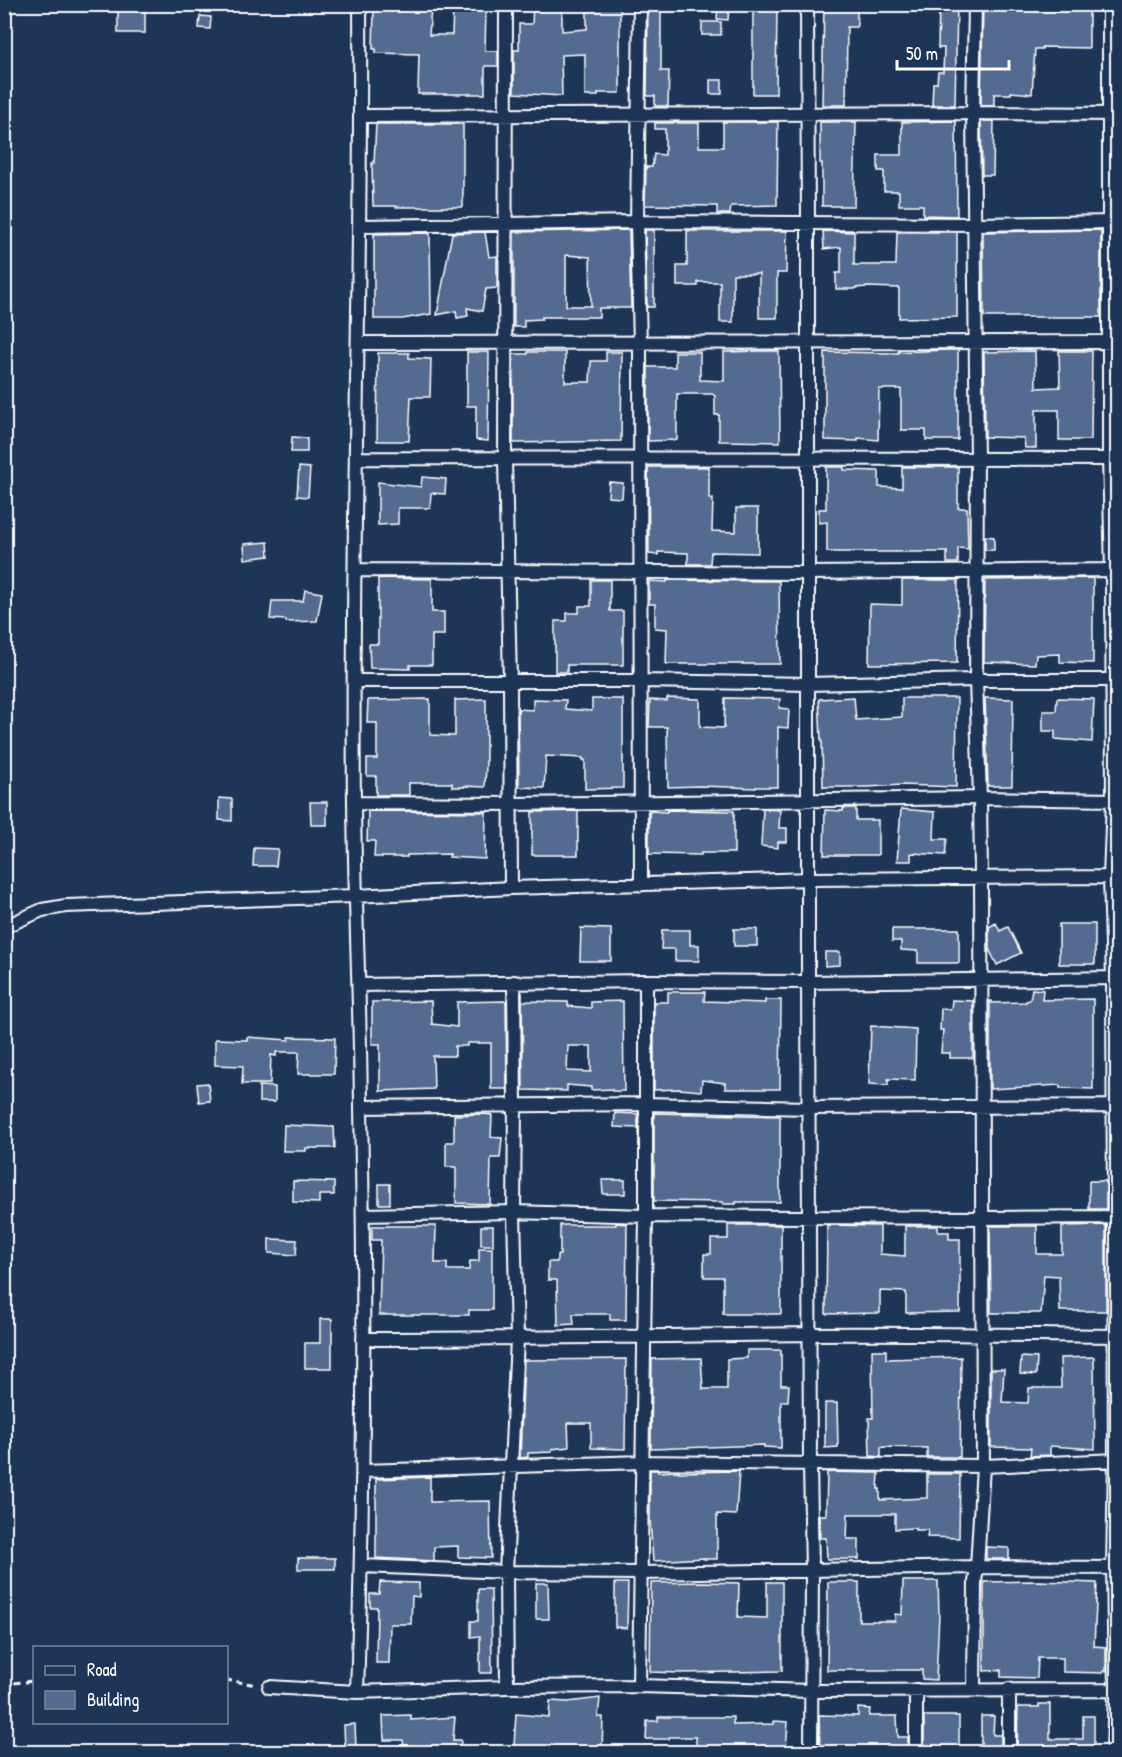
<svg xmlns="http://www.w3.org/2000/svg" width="1122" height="1757" font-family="'Patrick Hand',sans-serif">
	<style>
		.building { fill: #526b91; stroke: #fff; stroke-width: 1.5; fill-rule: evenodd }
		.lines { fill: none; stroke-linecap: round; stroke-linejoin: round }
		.minor-casing { stroke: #fff; stroke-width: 16 }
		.path { stroke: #fff; stroke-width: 3; stroke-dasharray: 6 4.5; stroke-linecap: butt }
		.minor { stroke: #1d3557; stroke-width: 12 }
	</style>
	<rect width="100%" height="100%" fill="#1d3557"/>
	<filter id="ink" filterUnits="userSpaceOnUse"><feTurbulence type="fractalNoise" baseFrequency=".0167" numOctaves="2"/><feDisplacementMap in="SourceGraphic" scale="12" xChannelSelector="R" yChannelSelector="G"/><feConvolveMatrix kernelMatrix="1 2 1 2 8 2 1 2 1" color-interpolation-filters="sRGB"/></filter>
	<g filter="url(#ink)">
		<!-- building -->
		<path class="building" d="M118 4H145V33H118Z
			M824 4H857V27H847L846 105H822Z
			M939 4H957L955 105H932L933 83H937L938 72H943L944 48H938Z
			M983 4H1034V9L1057 11 1058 4H1089V48L1042 47V49H1035L1032 94 1011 92V94H994V105H981Z
			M533 5 562 6V31L587 29V5H620V93H598V96H585V54L561 55 562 96 514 93V50H519V24H532Z
			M648 5H661V71H669L668 106H655V96H647Z
			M753 5H777L776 94H753Z
			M394 6 431 7 429 35H452L453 8H486L485 51H498V66H485V94H418L419 54 376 53V49H373L374 7 394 8Z
			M718 6 729 7 728 20 717 19Z
			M200 16 211 17 210 29 199 28Z
			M702 22H721V35H702Z
			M710 80H722V94H710Z
			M956 121 957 216 923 215V205H899V191H884V171H878V155H902V122Z
			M981 121H994L993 175H982Z
			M723 122H778L777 205 731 206 730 214H717V206L645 205 646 167H652L654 154 665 155V129H655V123H699V147H723Z
			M820 122H856L854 206H822V163H820Z
			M376 124H463V207H396V206H373L372 163H374Z
			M629 230 631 308H599V317H542V319L524 320V327H514V232ZM566 255 590 257 591 306H566Z
			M645 230H654V307H647Z
			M1101 230V317H984L983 232Z
			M687 231H787L786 273H777V318H759V274H733V322H720V282H698V286H677V266H687Z
			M823 231 854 232V265H896L897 232H957V317L899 318V288L867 287 855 288V289H836V273H841V247L824 249Z
			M485 232 489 257 497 256V288L486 289 482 311 467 308 468 316 457 318 456 311 437 315 452 233Z
			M430 233 431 314 402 319H374V234Z
			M947 350H958V440H926V430H901V389H879L878 440 858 438V441L825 440V352L898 353V352Z
			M759 351H779L780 442 719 441V415H715V396L712 394H677V440L648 441V367H675V352H700V380L724 381V352Z
			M1035 351 1036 388 1060 387 1059 351H1092L1091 440H1059V410H1036V448H1025L1024 438 985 437 984 352Z
			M467 352H489L488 441 476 440V406H467Z
			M528 352H565V382H590L591 361H606V352H622L621 441 513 443V354H528Z
			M378 353H409V358L431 359 430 397H411L409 441H377Z
			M292 437 307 438V452H291Z
			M299 467 310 468 308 497 297 496Z
			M648 467H709V499H713L712 531 736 532V508H758V553L711 552 710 564H688V553L658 552V555L649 554Z
			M826 467H844V470L879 471V487L902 488V467H958V508H967L968 549 958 548V563H947V552H827V522L819 523V509H826Z
			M422 477 446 479 445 494 431 493 430 508H398V524L378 525V482L421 487Z
			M609 482 623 483 622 498 608 497Z
			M985 536 994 537V550H985Z
			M268 542 269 556 245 559 244 544Z
			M378 578 432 579V612H444V635H432V665H410V669L370 668 369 644H378Z
			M1093 578V663L1060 662V654L1036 655 1035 664 984 662 985 580Z
			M591 580H610V611H623V665H567V672H555V621H567V613H579V606H591Z
			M667 580 779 581 780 664H666L667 629 655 628V604H649V581L667 582Z
			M902 580H958L957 663 869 664 870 604 902 605Z
			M305 590 322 593 317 621 286 622V620L270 619 272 601H303Z
			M854 697 856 720 902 717V698H957L956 787 902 785 868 787H823L822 740H821L819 699Z
			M667 698 700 699V727L724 728 725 698 780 699 779 708 789 709 788 728 778 727V787H756V788L700 786 668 787 667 727H649L650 700 667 701Z
			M985 698 1013 699 1012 786H988Z
			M1057 698 1094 699 1092 742 1055 739V731H1043V711H1056Z
			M430 699V735L455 736V700L486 699V765L485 787 464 786V787H452V783H409V795H376V776H367V759H377V723H367L368 700Z
			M533 699 566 700 565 709 592 711V699H623V788L585 789V760H583V758L546 756 544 788 519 787 518 709 533 710Z
			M219 798 232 799V821L219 820Z
			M310 802H327V825H311Z
			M843 808H856V820H878V855H824L825 810 843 811Z
			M763 809 780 810 779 828H787V842H778V848L761 846Z
			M901 809 935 812 934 839H947L945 855 911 853V861H897Z
			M667 810 734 811V853H701V855L649 854V811L667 812Z
			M368 811 486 812 485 859 449 857 450 854 407 855V857H374L375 841H367Z
			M578 811V855H532V812Z
			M254 848 278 849 276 866H253Z
			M996 923 1000 931 1008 927 1021 953 997 965 989 949V927Z
			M1059 924H1095V964H1059Z
			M581 928 611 929V961H580Z
			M734 929H757V946H734Z
			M892 929H959V963H918V951L901 950V941H892Z
			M662 930H690V945H699V961H675V949H661Z
			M825 952H840V965L825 966Z
			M1032 989 1043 990 1042 1000 1093 999V1089L1060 1088V1085L990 1089V1001H992V1003L1026 1002V1001L1030 1000Z
			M522 992V1001L568 1002V1006L591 1008V1002L623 1001 624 1091H612V1089L591 1090V1087L567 1085V1091L523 1090ZM568 1046H591V1072L567 1071Z
			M668 992H705L704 1001 765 1003V1000H781L780 1089H725V1083L702 1080 701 1091 679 1089 654 1090V1002H668Z
			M952 1000 973 1001V1058H950V1053H941L943 1030H940L941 1008 951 1009Z
			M431 1001 432 1024 457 1027V1002L506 1001 507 1089H491V1043H467V1046H455V1056H433L434 1089 380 1091V1044H372V1002Z
			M871 1026 916 1029 915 1080 888 1079V1085L869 1084Z
			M247 1037 289 1040V1037L335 1038 334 1074H298L299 1052H276V1056L271 1055 270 1084H242L243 1066 215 1065V1039L247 1040Z
			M208 1083 210 1101 199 1102 197 1084Z
			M259 1086 275 1087V1102H259Z
			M615 1113 638 1114V1128L614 1127Z
			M654 1113 780 1116V1202H736V1204H723V1202L654 1201Z
			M483 1114 492 1115 491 1137 502 1138 500 1158H491L490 1204 456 1203V1167H446V1142H454V1115Z
			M284 1125 334 1127 335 1148H306V1151H283Z
			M602 1180H625V1194H603Z
			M293 1181 334 1182V1195H319V1203L293 1202Z
			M1089 1181H1106V1209H1089Z
			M379 1184H390V1204H379Z
			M616 1223 627 1224 626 1320H610V1314H573L574 1324 558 1325 557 1280H548V1262H557V1255H560V1225H616Z
			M728 1225H781V1314H723V1277H704V1254H711V1239H728Z
			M827 1225 880 1226V1254L905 1256V1226H938V1232H949V1239H960V1312L906 1313V1292L880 1291V1313L826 1314Z
			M1106 1225V1311H1060L1059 1276 1044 1275 1041 1313H991L990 1226H1037V1254H1062V1226Z
			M372 1226H436L435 1263H447V1270H469L470 1261H479V1248H492V1310H469V1315H379L381 1240H372Z
			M481 1226H493V1245H481Z
			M269 1239 297 1240 296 1255 269 1253Z
			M320 1319H332V1368H305V1343H320Z
			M747 1350H781V1385H789L788 1401H781V1448L764 1447V1445L651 1449 652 1359 701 1358 703 1389H727V1359L747 1358Z
			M872 1350H886V1359L961 1357 960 1457H927V1448L881 1447V1457L870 1456 869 1418H873Z
			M1021 1357 1037 1358 1036 1375 1020 1374Z
			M1094 1357 1095 1449 1050 1446V1455L1030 1456 1031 1448 991 1447V1369H1004L1002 1402 1028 1403 1029 1388H1061L1060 1358Z
			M626 1359 625 1449 591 1448V1423H568L569 1447 552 1449V1452L528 1453V1457L520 1458 524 1360Z
			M825 1403H837L838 1447 825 1448Z
			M650 1470H658V1472L679 1471V1472L739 1471 736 1515 717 1514V1559H704V1558L653 1561 650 1520Z
			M827 1472 879 1473 878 1489H880V1500L927 1498V1474H960L959 1538 927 1537 928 1530H915V1528L895 1529V1514H848L847 1539H859V1559H827L826 1538H820L819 1515H826Z
			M430 1477V1502L490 1501 491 1558 458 1557V1546L434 1547V1561L376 1558V1479Z
			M986 1547 1009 1548V1559H986Z
			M298 1558H335V1569H298Z
			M903 1581H938L939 1614 936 1680 922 1679V1670H827L828 1582H859V1621H895V1614L902 1615Z
			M1037 1581 1097 1583 1094 1646 1106 1647V1671H1103V1673L1063 1672V1658H1038L1037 1678 1001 1677V1670L984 1671V1582Z
			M380 1582 419 1583V1597L412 1596 411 1624H390L389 1663H376L377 1607H370V1594H379Z
			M703 1582 739 1583 738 1617 767 1618V1582H782V1671L681 1673 650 1672 651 1583Z
			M536 1583H548L549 1619H536Z
			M615 1583H628L627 1628 615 1627Z
			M478 1589H491L492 1673H480V1636L471 1637V1621H478Z
			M600 1698 598 1717H603L602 1752H538V1748L514 1746 516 1714 549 1717 550 1701 568 1702Z
			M1039 1704H1050V1739H1083V1716H1094V1752H1017L1018 1707H1039Z
			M858 1708 870 1709 869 1716H897L898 1737H908V1752H820L819 1715 858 1716Z
			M411 1715V1720L455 1717 453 1740H461L460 1752 432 1750V1752H415L414 1746H404L403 1740H384L383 1716Z
			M924 1716H959V1752H924Z
			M981 1716H994L993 1735H1001V1752H981Z
			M658 1717H733V1725L774 1724V1721L788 1722 786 1750 761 1748V1752H696V1737H669V1739H646L647 1721H658Z
			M355 1724 356 1748 345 1749 344 1725Z"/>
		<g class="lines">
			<!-- minor casing -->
			<g class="minor-casing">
				<path id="minor" d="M506 4 505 460 510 682 511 888
					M640 4 637 222 640 344 641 885
					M807 4 808 223V982L810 1464 812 1571 811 1752
					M1109 4V459L1112 570 1113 800 1110 877 1113 978 1115 1460 1113 1568 1115 1690 1113 1752
					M361 116 973 113 1118 114
					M359 226 637 222 976 224 1118 222
					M358 343 1116 342
					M357 458 1116 459
					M355 570 807 573 1118 570
					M354 681H641L808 684 976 680H1117
					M354 803 511 804 980 798 1118 800
					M4 927 42 910 66 906 355 896 511 888 809 879 1116 877
					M359 985 646 981 808 982 1118 978
					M361 1107 645 1104 809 1108 1118 1106
					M363 1215 514 1212 646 1216 982 1218 1118 1217
					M363 1339C511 1339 660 1336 808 1334 911 1333 1014 1335 1118 1336
					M363 1471 643 1462 983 1466 1118 1460
					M362 1566 506 1572 641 1573 977 1567 1118 1568
					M639 1686 646 1216V981
					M269 1687 357 1692 507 1687 639 1686 811 1691 1118 1690
					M507 1687 506 1572 517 1339 514 1212 515 1107 514 982
					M916 1690V1752
					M974 1690 975 1582 977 1567 983 1466 981 877 980 798 976 680 977 459 973 113 975 4
					M357 1692C364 1497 365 1302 361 1107 360 1005 355 903 354 802 351 536 362 270 360 4
					M1009 1752V1689"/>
			</g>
			<!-- path -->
			<path class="path" d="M226 1680 257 1685
				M4 1684 34 1681"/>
			<!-- minor -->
			<use href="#minor" class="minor"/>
		</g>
	</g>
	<!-- margin -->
	<rect width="1122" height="1757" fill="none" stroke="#1d3557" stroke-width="24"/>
	<rect x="12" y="12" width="1098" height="1733" fill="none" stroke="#fff" stroke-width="2" filter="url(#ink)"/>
	<!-- legend -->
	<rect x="33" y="1646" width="195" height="78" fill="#1d3557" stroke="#77869a" stroke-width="1.5"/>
	<rect x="45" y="1666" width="30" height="9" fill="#1d3557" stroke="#77869a" stroke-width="1.5"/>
	<text x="87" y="1676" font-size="18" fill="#ffffff">Road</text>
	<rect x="45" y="1691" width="30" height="18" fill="#526b91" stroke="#77869a" stroke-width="1.5"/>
	<text x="87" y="1706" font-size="18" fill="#ffffff">Building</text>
	<!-- scale -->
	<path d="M897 60v9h112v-9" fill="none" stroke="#ffffff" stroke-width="3"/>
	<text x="906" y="60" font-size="18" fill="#ffffff" stroke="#1d3557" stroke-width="4.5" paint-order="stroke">50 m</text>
</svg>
